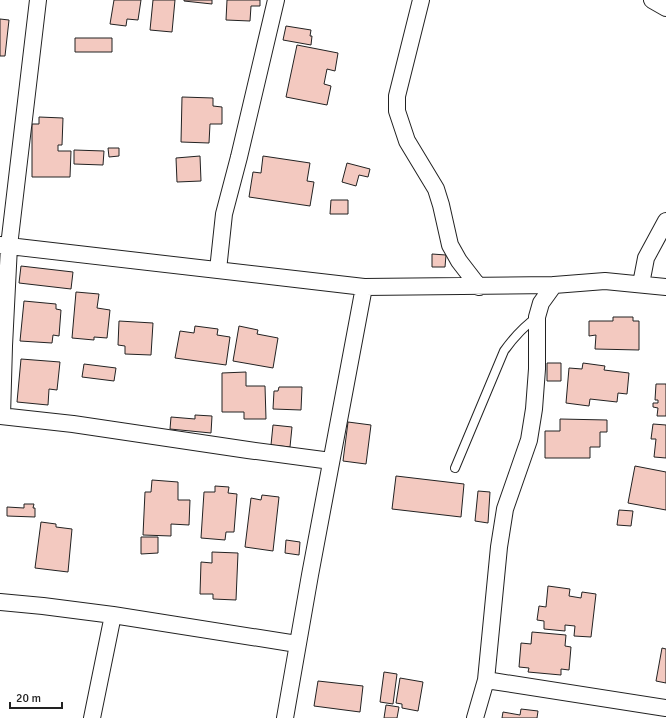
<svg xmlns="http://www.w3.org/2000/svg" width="666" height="718" font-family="Signika,sans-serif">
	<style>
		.building { fill: #f3c9c0; stroke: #222 }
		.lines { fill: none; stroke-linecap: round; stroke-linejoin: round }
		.lane-casing { stroke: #222; stroke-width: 10 }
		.street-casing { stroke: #222; stroke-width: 18 }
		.lane { stroke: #fff; stroke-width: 8 }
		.street { stroke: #fff; stroke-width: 16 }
	</style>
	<rect width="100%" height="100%" fill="#fff"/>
	<!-- building -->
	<path class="building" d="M114 0H141L138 20 127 19 126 26 110 24Z
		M153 0H175L172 32 150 30Z
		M184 0H212V4L184 1Z
		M227 0H260V6H251L250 21 226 20Z
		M0 19 9 20 5 56H0Z
		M286 26 311 30 310 36H312L311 45 283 40Z
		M75 38H112V52H75Z
		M297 45 338 53 335 71 327 69 324 84 331 86 327 105 286 97Z
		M182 97 213 98V106L222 107V124H210L209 143 181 142Z
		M39 117 63 118 62 145H58V151H71L70 177H32V124H39Z
		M108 148H119V156L109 157Z
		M74 150 104 151 103 165 74 164Z
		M200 156 201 181 177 182 176 158Z
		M263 156 310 163 307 181 314 182 310 206 249 197 253 172 261 173Z
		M347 163 370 169 368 177 359 175 356 186 342 182Z
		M331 200H348V214H330Z
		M432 254 446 255 445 267H432Z
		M21 266 73 272 71 289 19 283Z
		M76 292 99 294 97 308 110 310 107 338 94 337V340L72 338Z
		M24 301 56 304V309L61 310 59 336 53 335 52 343 20 341Z
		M613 317H633V321H639V350L595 349 596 335 589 336V321H613Z
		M119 321 153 323 151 355 125 354V346L118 345Z
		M195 326 218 329 217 335 230 337 226 365 175 358 180 331 194 333Z
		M239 326 258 330 257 334 278 338 273 368 233 361Z
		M21 359 60 362 57 390 49 389 48 405 17 402Z
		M547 363H561V381H547Z
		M583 363 605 366 604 370 629 373 627 394 618 393 617 402 590 399 589 406 566 403 569 368 582 369Z
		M84 364 116 368 114 381 82 377Z
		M246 372V386H265L266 419H244V412H222V373Z
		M656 384H666V416H657L658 408 653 407V403H658V400H655Z
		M279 387H302L301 410 273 409 274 391H278Z
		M195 415 212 416 211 433 170 429 171 417 195 419Z
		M560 419 607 420V432H600V447H590V458H545V431H560Z
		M348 422 371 425 366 464 343 461Z
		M653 424 666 425V458L654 457 656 439H651Z
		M273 425 292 427 290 447 271 445Z
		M635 466 666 472V510L628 503Z
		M396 476 464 484 461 517 392 509Z
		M152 480 178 482V500H190L189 525 171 524V536L143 535 145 492H151Z
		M215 486 229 487 228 493 237 494 234 532H226L225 540 201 538 204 492H215Z
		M478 491 490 492 488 523 475 521Z
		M262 495 279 497 273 551 245 547 251 498 261 500Z
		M24 504H34L33 508H35V517L7 516V507L24 508Z
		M619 510 633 511 631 526 617 525Z
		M41 522 56 524V527L72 529 68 572 35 568Z
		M141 537H158V553L141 554Z
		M286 540 300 542 299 555 285 553Z
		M212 552 238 553 236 600 213 599V594H200L201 562 212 563Z
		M548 586 570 589 569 596 581 598 582 592 596 594 591 637 574 636 575 626 565 625V631L544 629V621L537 620 539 606 546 607Z
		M532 632 566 635 565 646 571 647 569 670 561 669V675L528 672 529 668 519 667 521 643 531 644Z
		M662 648 666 649V683L656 681Z
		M384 672 397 674 393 704 380 702Z
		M400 678 423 682 418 711 402 708V704L396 703Z
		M318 681 363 686 360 712 314 706Z
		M386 705 399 707 397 718H384Z
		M521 709 538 711 537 718H502L503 712 520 715Z"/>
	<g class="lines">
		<!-- lane casing -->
		<g class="lane-casing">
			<path id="lane" d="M455 468 504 351C514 337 523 327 537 317"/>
		</g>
		<!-- street casing -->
		<g class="street-casing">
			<path id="street" d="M421 0 397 96V111L407 141 436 189 441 205 450 245 459 261 479 287
				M652 0 666 8
				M0 245 364 287 554 285 605 281 666 287
				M218 270 224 214 239 157 276 0
				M641 284 646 258 666 221
				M0 416 73 424 248 450 331 461
				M2 416 4 346 9 246 38 0
				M0 602 43 606 113 615 297 644
				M486 680 666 708
				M92 718 113 615
				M285 718 310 575 364 287
				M475 718 486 680 499 547 505 509 529 440 534 409 537 369V317L541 303 554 285"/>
		</g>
		<!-- lane -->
		<use href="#lane" class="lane"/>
		<!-- street -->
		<use href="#street" class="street"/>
	</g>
	<!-- scale -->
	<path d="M10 702v6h52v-6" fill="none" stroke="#222222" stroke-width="2"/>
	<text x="16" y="702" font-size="12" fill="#222222" stroke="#ffffff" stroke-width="3" paint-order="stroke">20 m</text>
</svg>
